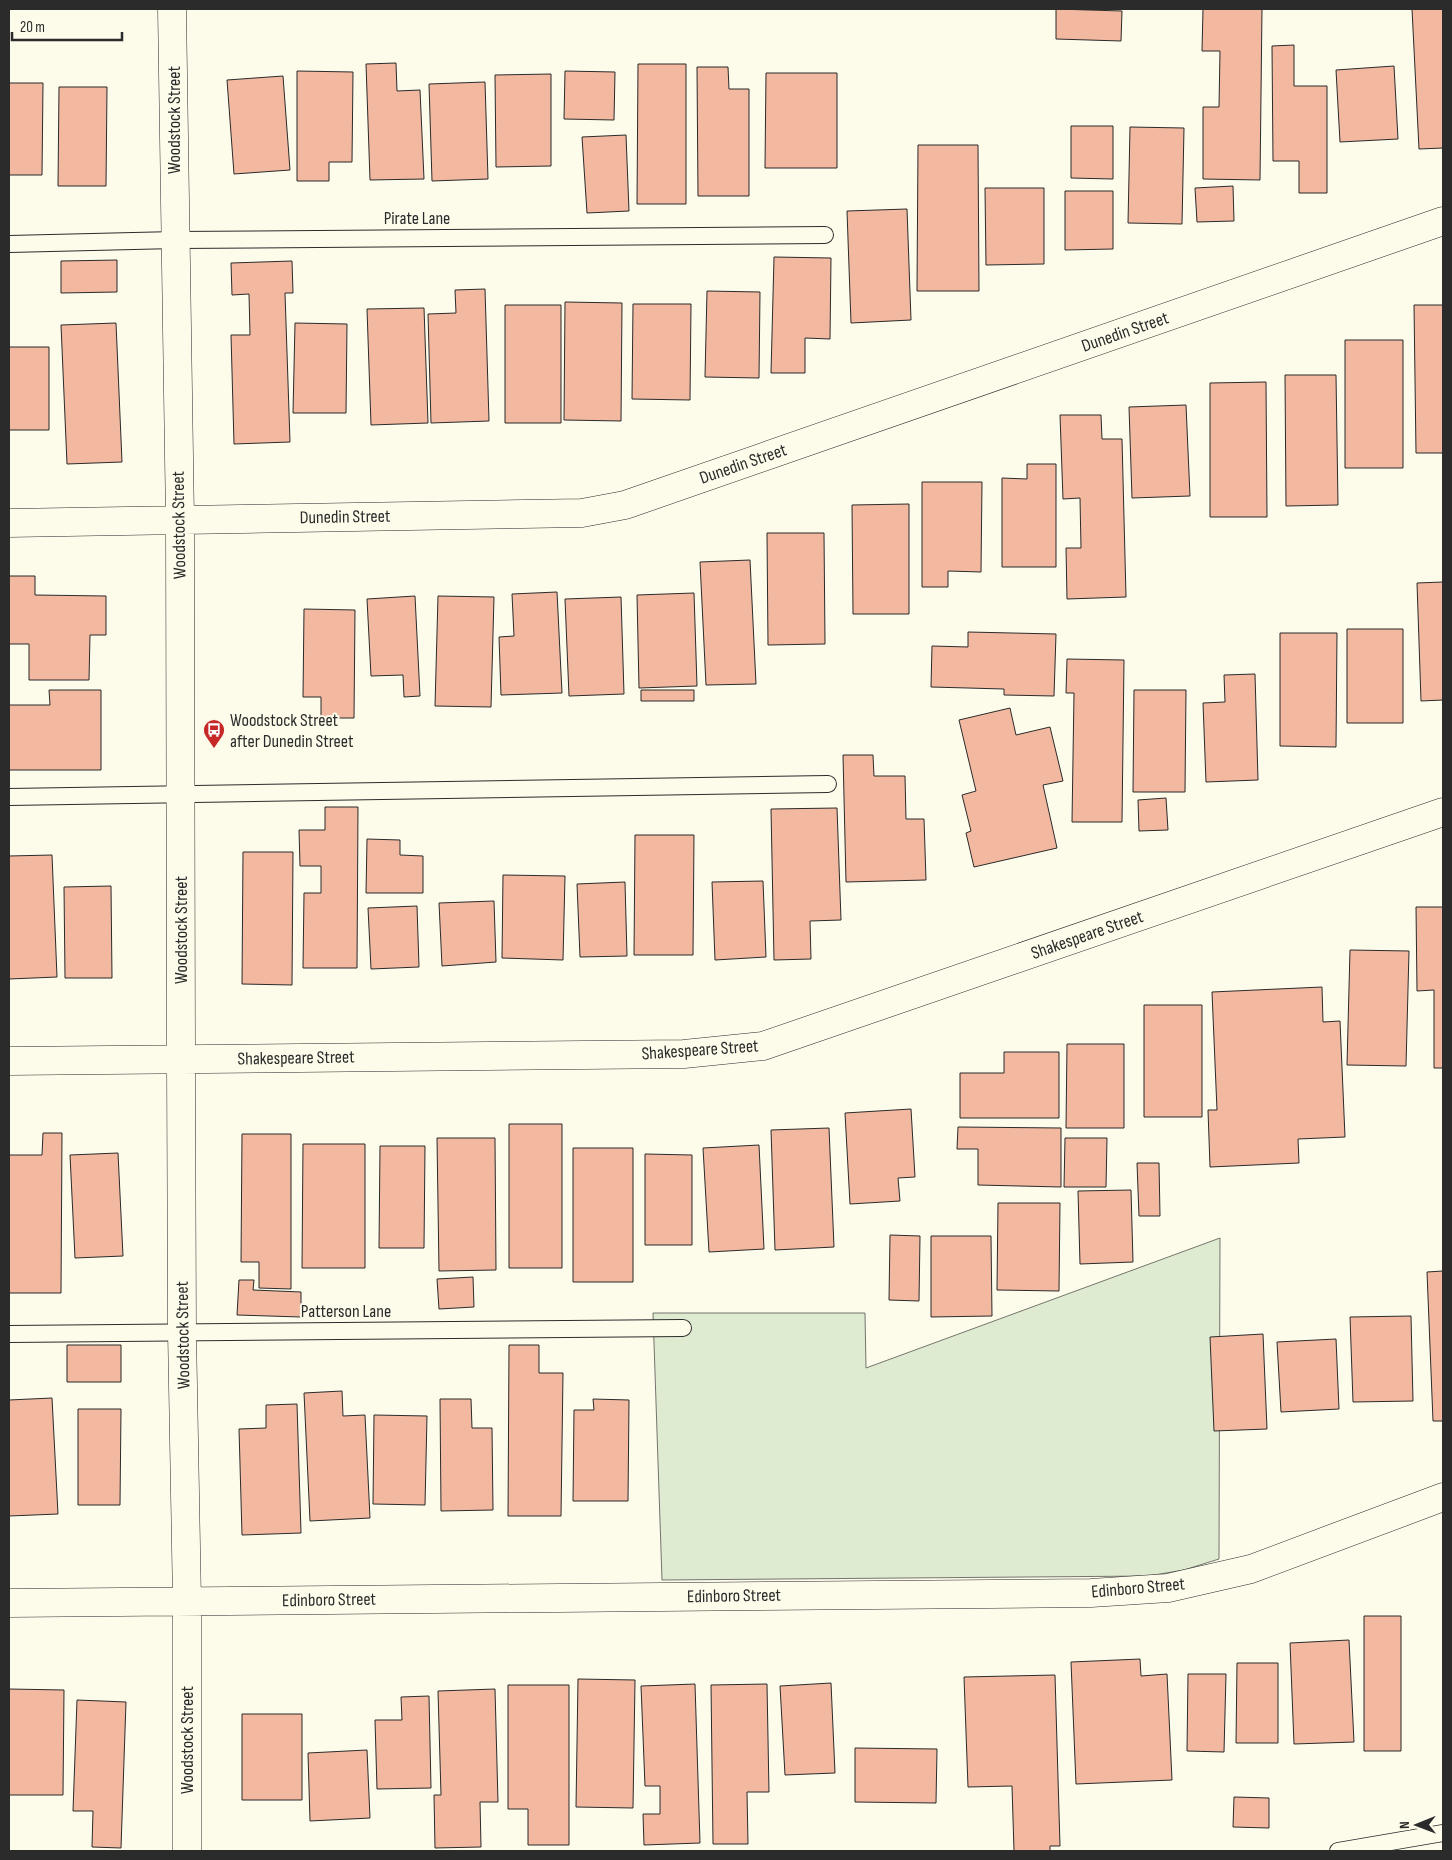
<svg xmlns="http://www.w3.org/2000/svg" width="1452" height="1860" font-family="'Sofia Sans Condensed',sans-serif">
	<style>
		.green { fill: #deebd1; stroke: #74746e }
		.building { fill: #f2b8a0; stroke: #2b2b2b }
		.lines { fill: none; stroke-linecap: round; stroke-linejoin: round }
		.lane-casing { stroke: #2b2b2b; stroke-width: 18 }
		.street-casing { stroke: #2b2b2b; stroke-width: 29 }
		.lane { stroke: #fdfbea; stroke-width: 16 }
		.street { stroke: #fdfbea; stroke-width: 28 }
		.labels { text-anchor: middle; dominant-baseline: central; stroke-width: 4; stroke-linejoin: round; paint-order: stroke }
		.street-label { font-size: 18px; fill: #2b2b2b; stroke: #fdfbea }
		.poi-label { font-size: 18px; fill: #2b2b2b; stroke: #fdfbea; text-anchor: start }
	</style>
	<rect width="100%" height="100%" fill="#fdfbea"/>
	<!-- green -->
	<path class="green" d="M1220 1238 1219 1559 1184 1570 1148 1576 662 1580 653 1313H865L866 1368Z"/>
	<!-- building -->
	<path class="building" d="M1056 9 1122 11 1121 41 1056 39Z
		M1203 9H1262L1260 180 1203 179V107H1219L1220 51H1202Z
		M1412 9H1443V148L1419 149Z
		M1294 45V86H1327V193H1299V161H1273L1272 46Z
		M396 63 397 91 420 90 424 179 370 180 366 64Z
		M638 64H686V204H637Z
		M1394 66 1398 139 1340 142 1336 70Z
		M697 67H728L729 89H749V196H698Z
		M297 71 353 72 352 162H329V181H297Z
		M565 71 615 72 614 120 564 119Z
		M766 73H837V168H765Z
		M551 74V166L496 167 495 75Z
		M283 76 290 170 234 174 227 80Z
		M485 82 488 179 432 181 429 84Z
		M9 83H43L42 175H9Z
		M59 87H107L106 186H58Z
		M1071 126H1113V179L1071 178Z
		M1130 127 1184 128 1182 224 1128 223Z
		M626 135 629 211 587 213 582 137Z
		M918 145H978L979 291H917Z
		M1233 186 1234 221 1197 222 1195 188Z
		M985 188H1044V264L986 265Z
		M1065 191H1113V249L1065 250Z
		M907 209 911 320 851 323 847 211Z
		M774 257 831 258 830 339 805 338V373H771Z
		M117 260V292L61 293V261Z
		M292 261 293 293H285L290 442 234 444 231 335H250L249 294 232 295 231 263Z
		M485 289 489 421 431 423 428 314 456 313 455 290Z
		M707 291 760 292 759 378 705 377Z
		M565 302 622 303 621 421 564 420Z
		M633 304H691L690 400 632 399Z
		M505 305H561V423H505Z
		M1414 305H1443V453H1416Z
		M424 308 428 423 371 425 367 309Z
		M116 323 122 462 67 464 61 325Z
		M295 323 347 324 346 413H293Z
		M1345 340H1403V468H1345Z
		M9 347H49V430H9Z
		M1285 375H1336L1338 505 1286 506Z
		M1266 382 1267 517H1210V383Z
		M1186 405 1190 496 1132 498 1129 407Z
		M1060 415H1101L1102 439H1122L1126 597 1067 599 1066 548H1081L1080 498 1063 499Z
		M1027 464H1056V567H1002V478L1027 479Z
		M922 482H982L981 572 948 571V587H922Z
		M909 504V614H853L852 505Z
		M767 533H824L825 644 768 645Z
		M750 560 756 684 706 685 700 562Z
		M9 576H35V595L106 596V635H90L89 680H29V644H9Z
		M1443 582V700L1421 701 1417 583Z
		M557 592 562 693 501 695 499 637 514 636 512 594Z
		M694 593 697 686 639 688 637 595Z
		M415 596 420 696 404 697 403 675 371 676 367 599Z
		M438 596 494 597 491 707 435 706Z
		M621 597 624 694 569 696 565 599Z
		M304 609 355 610 354 718H321V697H303Z
		M1347 629H1403V723H1347Z
		M968 632 1056 634 1054 696 1004 695V689L931 687 932 646 968 647Z
		M1280 633H1337L1336 747 1280 746Z
		M1067 659 1124 660 1122 822H1072L1074 693H1066Z
		M1255 674 1258 780 1206 782 1203 703 1225 702 1224 675Z
		M49 690H101V770H9V705H50Z
		M641 690H694V701H641Z
		M1134 690H1186L1185 792H1133Z
		M1010 708 1016 735 1050 727 1063 781 1043 785 1057 848 974 867 966 833 971 831 962 795 976 791 959 720Z
		M843 755H873L874 776H905L906 819H924L926 880 846 882Z
		M1166 798 1168 830 1139 831 1138 800Z
		M325 807H358L357 968H303L304 893H321V866H300L299 830H325Z
		M837 808 841 920 810 921 811 959 774 960 771 809Z
		M635 835H694L693 955H634Z
		M367 839 400 840V855L423 856V893H366Z
		M243 852H293L292 985 242 984Z
		M52 855 57 977 9 979V856Z
		M503 875 565 876 563 960 502 958Z
		M763 881 766 957 715 960 712 882Z
		M625 882 627 956 580 957 577 884Z
		M111 886 112 978H65L64 887Z
		M494 901 496 962 442 966 439 903Z
		M417 906 419 967 371 969 368 908Z
		M1416 907H1443V1068H1434V990L1417 991Z
		M1350 950 1409 951 1406 1066 1347 1065Z
		M1322 987 1323 1022 1340 1021 1345 1137 1298 1139 1299 1163 1210 1167 1208 1110H1217L1212 992Z
		M1144 1005H1202V1117H1144Z
		M1067 1044H1124V1128H1066Z
		M1004 1052H1059V1118H960V1073H1004Z
		M911 1109 915 1177 898 1178 900 1201 850 1204 845 1113Z
		M509 1124H562V1268H509Z
		M958 1127 1061 1128V1187L978 1185V1149H957Z
		M829 1128 834 1247 775 1250 771 1130Z
		M43 1133H62L61 1293H9V1155H42Z
		M242 1134H291V1289L259 1288V1262H241Z
		M437 1138H495L496 1270 439 1271Z
		M1065 1138H1107L1106 1187H1064Z
		M303 1144H365V1268H302Z
		M759 1145 764 1249 709 1252 703 1148Z
		M380 1146H425L424 1248H379Z
		M573 1148H633V1282H573Z
		M118 1153 123 1256 75 1258 70 1155Z
		M645 1154 692 1155V1245H645Z
		M1137 1163H1159L1160 1216H1139Z
		M1131 1190 1133 1262 1080 1264 1078 1191Z
		M998 1203H1060L1059 1291 997 1290Z
		M890 1235 920 1236 919 1301 889 1300Z
		M931 1236H991L992 1316 931 1317Z
		M1443 1271V1421H1433L1427 1272Z
		M473 1277 474 1307 439 1309 437 1279Z
		M239 1280H254L253 1290 301 1292V1317L237 1315Z
		M1411 1316 1413 1401 1353 1402 1350 1317Z
		M1263 1334 1267 1429 1214 1431 1210 1337Z
		M1336 1339 1339 1409 1281 1412 1277 1342Z
		M67 1345H121V1382H67Z
		M509 1345H539V1373H563L561 1516H508Z
		M342 1391 343 1416 365 1415 370 1518 310 1521 304 1393Z
		M52 1398 58 1514 9 1516V1400Z
		M440 1399H471L472 1428H492L493 1510 441 1511Z
		M593 1399 629 1400 628 1501H573L574 1410H594Z
		M297 1404 301 1533 242 1535 239 1429 266 1428V1405Z
		M78 1409H121L120 1505H78Z
		M374 1415 427 1416 425 1505 373 1504Z
		M1364 1616H1401V1751H1364Z
		M1349 1640 1354 1742 1294 1744 1290 1643Z
		M1140 1659 1141 1676 1167 1674 1172 1780 1076 1784 1071 1662Z
		M1237 1663H1278V1743H1236Z
		M1188 1674H1226L1224 1752 1187 1751Z
		M1055 1675 1060 1846H1050V1851H1014L1012 1786 968 1787 964 1677Z
		M578 1679 635 1680 633 1808 576 1807Z
		M831 1683 835 1773 785 1775 780 1686Z
		M695 1684 700 1843 644 1845 643 1814H660V1786H645L641 1686Z
		M767 1684 769 1792H747L748 1844H713L711 1685Z
		M508 1685H569V1845H528V1809H508Z
		M9 1689 64 1690 63 1795H9Z
		M495 1689 498 1802H480L481 1847 435 1848 434 1795H441L438 1691Z
		M429 1696 431 1788 377 1789 375 1720H402L401 1697Z
		M77 1700 126 1702 121 1848 92 1847 93 1811H73Z
		M242 1714H302V1800H242Z
		M855 1748 937 1749 936 1803 855 1802Z
		M367 1750 370 1818 310 1821 308 1753Z
		M1234 1797 1269 1798V1828L1233 1827Z"/>
	<g class="lines">
		<!-- lane casing -->
		<g class="lane-casing">
			<path id="lane" d="M9 244 175 240 825 235
				M9 797 828 784
				M9 1334 683 1328
				M1338 1851 1443 1833"/>
		</g>
		<!-- street casing -->
		<g class="street-casing">
			<path id="street" d="M172 9 180 520 181 1059 182 1332 187 1601V1851
				M9 523 582 513 625 505 1443 221
				M9 1061 684 1054 763 1046 1443 812
				M9 1603 1091 1593 1168 1588 1251 1569 1443 1497"/>
		</g>
		<!-- lane -->
		<use href="#lane" class="lane"/>
		<!-- street -->
		<use href="#street" class="street"/>
	</g>
	<!-- icons -->
	<defs>
		<g id="bus-pin" transform="scale(1.125)"><path d="M0 17L-7.5 6A9.5 9.5 0 1 1 7.5 6Z" fill="#c62828" stroke="#fdfbea"/><path d="M-5-6H5V4H4V6H2V4H-2V6H-4V4H-5ZM-3.5-4V0h7V-4ZM-3.5 1.2v1.5H-2V1.2ZM2 1.2v1.5H3.5V1.2Z" fill="#fff"/></g>
	</defs>
	<g fill-rule="evenodd">
		<use href="#bus-pin" x="214" y="730"/>
	</g>
	<g class="labels">
		<!-- street labels -->
		<g class="street-label">
			<text transform="translate(174 120) rotate(-90)">Woodstock Street</text>
			<text x="417" y="218">Pirate Lane</text>
			<text transform="translate(1125 332) rotate(-19)">Dunedin Street</text>
			<text transform="translate(743 464) rotate(-19)">Dunedin Street</text>
			<text transform="translate(345 517) rotate(-1)">Dunedin Street</text>
			<text transform="translate(179 525) rotate(-91)">Woodstock Street</text>
			<text transform="translate(181 930) rotate(-90)">Woodstock Street</text>
			<text transform="translate(1087 935) rotate(-19)">Shakespeare Street</text>
			<text transform="translate(700 1050) rotate(-4)">Shakespeare Street</text>
			<text transform="translate(296 1058) rotate(-1)">Shakespeare Street</text>
			<text x="346" y="1311">Patterson Lane</text>
			<text transform="translate(183 1335) rotate(-91)">Woodstock Street</text>
			<text transform="translate(1138 1588) rotate(-5)">Edinboro Street</text>
			<text transform="translate(734 1596) rotate(-1)">Edinboro Street</text>
			<text transform="translate(329 1600) rotate(-1)">Edinboro Street</text>
			<text transform="translate(187 1740) rotate(-90)">Woodstock Street</text>
		</g>
		<!-- poi labels -->
		<g class="poi-label">
			<text x="230" y="720">Woodstock Street<tspan x="230" dy="21">after Dunedin Street</tspan></text>
		</g>
	</g>
	<!-- border -->
	<rect width="1452" height="1860" fill="none" stroke="#2b2b2b" stroke-width="20"/>
	<!-- north arrow -->
	<g transform="translate(1417 1825) rotate(269)" stroke="#fdfbea" stroke-width="4" paint-order="stroke">
	<path d="M0-4L9 19L0 12L-9 19Z" fill="#2b2b2b"/>
	<text y="-8" font-size="14" font-weight="bold" text-anchor="middle" fill="#2b2b2b">N</text>
	</g>
	<!-- scale -->
	<path d="M12 32v8h110v-8" fill="none" stroke="#2b2b2b" stroke-width="2.5"/>
	<text x="20" y="32" font-size="15" fill="#2b2b2b" stroke="#fdfbea" stroke-width="4" paint-order="stroke">20 m</text>
</svg>
